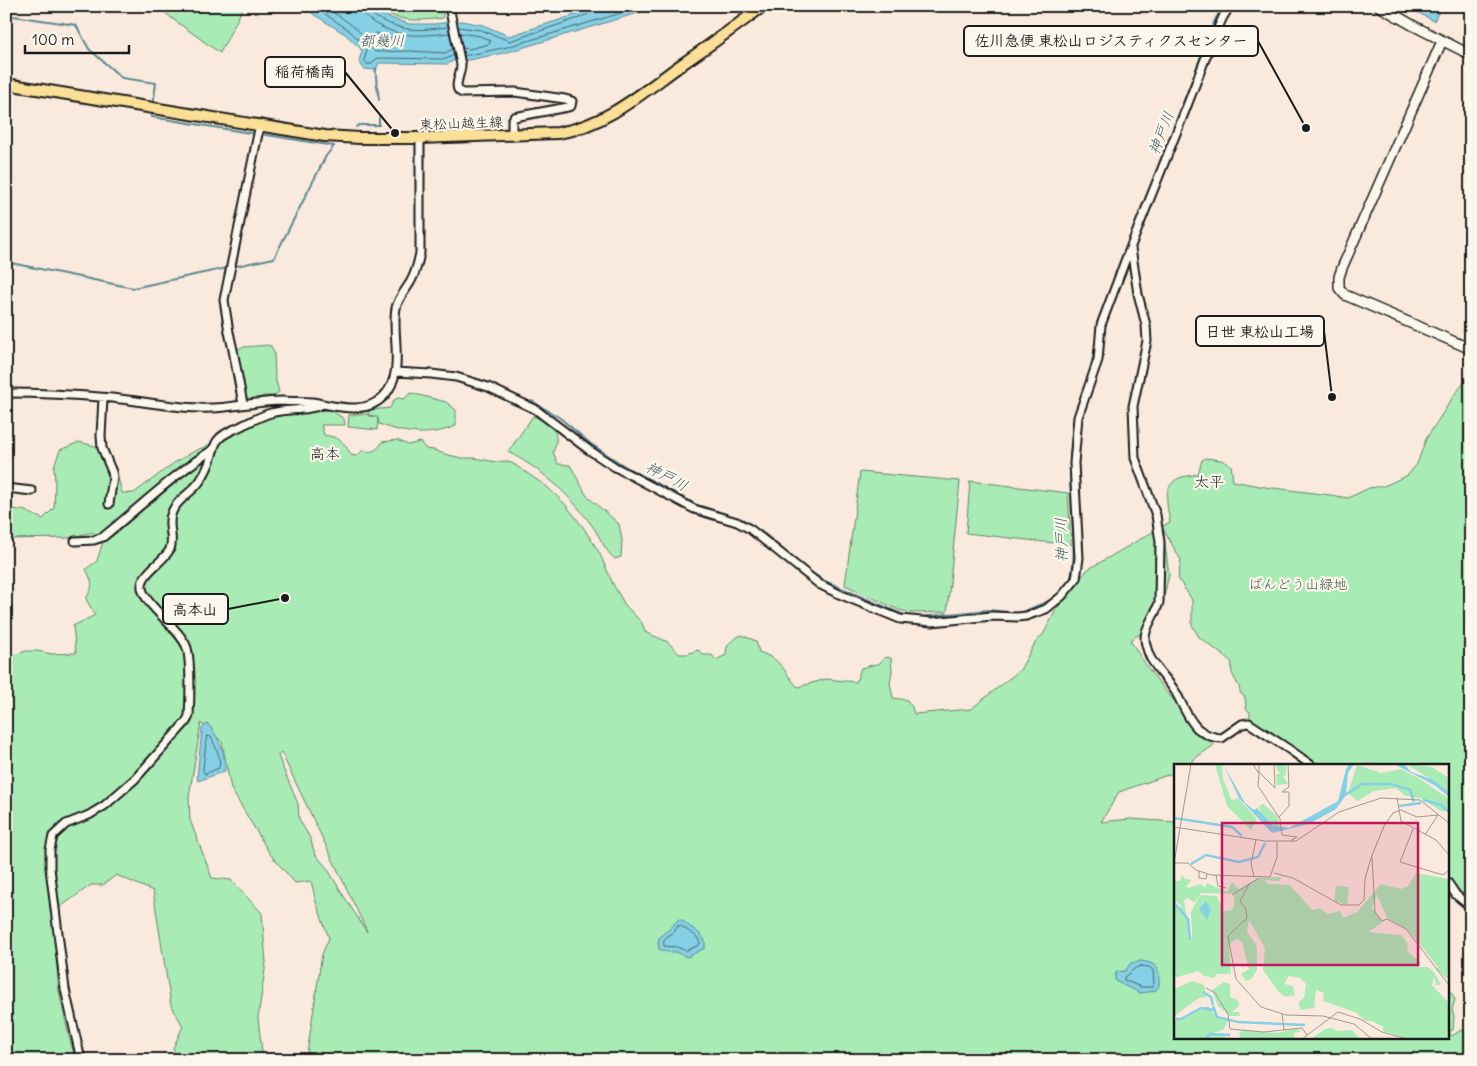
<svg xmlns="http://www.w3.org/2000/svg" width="1477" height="1066" font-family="Delius,'Klee One',sans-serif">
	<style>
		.green { fill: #a8ebb5; stroke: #628468; fill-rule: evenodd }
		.water { fill: #85d0e4; stroke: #5b8894 }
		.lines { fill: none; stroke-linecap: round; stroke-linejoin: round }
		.shore { stroke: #46646c; stroke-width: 1 }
		.stream { stroke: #5b8894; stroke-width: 2 }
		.minor-casing { stroke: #1c1c1c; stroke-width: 11 }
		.tertiary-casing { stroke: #1c1c1c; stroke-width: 12 }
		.primary-casing { stroke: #1c1c1c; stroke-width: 14 }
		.minor { stroke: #fbf7ec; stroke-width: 7 }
		.tertiary { stroke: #fbf7ec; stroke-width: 9 }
		.primary { stroke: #fbdf96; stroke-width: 10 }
		.labels { text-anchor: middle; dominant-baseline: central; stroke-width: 4.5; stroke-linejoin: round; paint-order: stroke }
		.street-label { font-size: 14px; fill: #1c1c1c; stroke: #fbf7ec }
		.park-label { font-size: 14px; fill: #465a4a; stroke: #fbf7ec }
		.water-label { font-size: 15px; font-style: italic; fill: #415b62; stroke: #fbf7ec }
		.neighbourhood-label { font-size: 15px; fill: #1c1c1c; stroke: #fbf7ec }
		.inset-river { fill: none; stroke: #85d0e4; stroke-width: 2.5 }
		.inset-road { fill: none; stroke: #a19890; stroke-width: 1 }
		.view { fill: #c2185b; fill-opacity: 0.15; stroke: #c2185b; stroke-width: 2.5 }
		.inset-edge { fill: none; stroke: #1c1c1c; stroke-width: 2.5 }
		.leader { fill: none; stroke: #1c1c1c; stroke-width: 2 }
		.callout-dot { fill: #1c1c1c; stroke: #fbf7ec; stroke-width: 2 }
		.callout { fill: #fbf7ec; stroke: #1c1c1c; stroke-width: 2 }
		.callout-label { font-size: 15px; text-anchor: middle; font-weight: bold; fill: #1c1c1c }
	</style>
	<rect width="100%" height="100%" fill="#faeadd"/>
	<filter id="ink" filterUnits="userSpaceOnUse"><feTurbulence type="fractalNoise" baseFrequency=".02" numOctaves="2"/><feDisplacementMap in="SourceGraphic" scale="10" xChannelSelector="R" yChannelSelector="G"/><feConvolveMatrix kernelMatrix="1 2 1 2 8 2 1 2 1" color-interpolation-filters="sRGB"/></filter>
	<g filter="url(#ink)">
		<!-- green -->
		<path class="green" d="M157 6H244L220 53 174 20Z
			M376 6H443V18C419 21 395 23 376 6Z
			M267 345 271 346 274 353 275 377 279 392 273 396H263L258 399H246L236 350C243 345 257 347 267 345Z
			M1468 378H1471V903C1463 894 1455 887 1448 877V765H1318L1250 722V712L1246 709 1245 697 1241 694C1240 693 1239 685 1238 685 1234 676 1230 674 1232 663L1228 659 1199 637 1192 625V600L1178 578 1181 560 1163 529 1169 575 1164 596 1142 633 1130 640C1153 680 1183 711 1214 745L1194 759 1189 765H1176V772L1119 792 1101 822 1130 819 1176 822V1037H1448V991L1451 992 1455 999 1452 1010 1454 1016 1453 1030 1449 1032 1452 1036 1461 1030 1471 1034V1060H306L322 954 329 938 316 902 311 881 295 883 270 854 231 789 222 742 201 723 189 797 190 820 212 878 231 880 262 913 266 963 258 1018 263 1060H177L173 1048 183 1026 171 1005 153 891 116 875 103 885H91L52 913 59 991 69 1037 76 1060H6V658L26 651H37L52 654 76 653 73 626 95 615 86 599C94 584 93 584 86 569L97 561 103 541 92 532 69 538 6 539V494L7 497V509L23 510 43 519 54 508 55 484 54 466 60 450 79 442 99 447 115 466 122 493H134L174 463 193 452 273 415 331 410 344 419 345 425H321L324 435C341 438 343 441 352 456L358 455 364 449 368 452C375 451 379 448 382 442L397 440 408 445 420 442 426 449 434 450 444 454 462 458H474L496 462 504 461 512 463 546 486 565 504 583 527 599 552 613 584 625 605 642 623 645 632 668 642 679 654H687L698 650 704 655H712L716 660 726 655C726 643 731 641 741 635L756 641 759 652C764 654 770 656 774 659 784 666 789 679 798 687L826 679 856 682 861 668 880 663 885 657 891 658 892 671 890 683 893 698 907 700 912 707 914 714 971 709 1020 670 1035 643 1044 633 1056 610 1087 570 1170 522C1167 506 1161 484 1182 477 1187 476 1193 475 1198 474L1202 460 1205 458 1221 460 1231 465 1233 481 1265 487 1330 495 1348 498 1369 488 1384 486 1408 475 1417 464 1426 439 1455 394ZM281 752 367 931V932L345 898 327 868 315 854 310 838 299 819 298 804 278 756Z
			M411 393 446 402 456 410V426C430 437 405 434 379 424L378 418 377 430 348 427 349 415 367 414 369 416 378 417 369 415 368 413 369 410 390 408 394 400 398 398 404 399Z
			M533 416C551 423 562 432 553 452L558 464 570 465 587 496 619 524 622 540 621 557 615 559C604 550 600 536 591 524 569 494 542 469 508 452Z
			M860 472 960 481 947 612 911 613 899 610 845 585Z
			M970 481 1068 493 1071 545 966 533Z"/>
		<!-- water -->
		<path class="water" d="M305 6H370L379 14 409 24H434L462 21 483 25 509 36 578 14 594 6H661L508 52 469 60 456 59 448 64 379 63 376 70 364 69 359 61 362 50 345 34 313 14Z
			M1405 6H1442L1434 21Z
			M208 724C219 737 226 755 225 771L198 781 197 777 202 729 204 726Z
			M679 919C684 921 685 923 689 926 697 932 707 936 705 948L687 957 676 952H667L659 949C656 937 661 935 670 929 673 926 675 922 679 919Z
			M1141 961C1160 964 1159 969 1159 986L1155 991 1140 993 1117 982 1115 979V975L1117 972 1125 971 1131 963Z"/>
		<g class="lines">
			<!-- shore -->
			<path class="shore" d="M313 6 349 30 365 47 367 51 364 60 367 64H372L376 59 379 58 446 59 454 55
				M323 6C346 21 361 28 375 52L409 51 445 53 453 49
				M361 6C362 23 395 34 410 35 423 36 436 34 450 33
				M367 6C369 19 397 27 408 29 421 31 435 28 449 27
				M458 27 481 30 510 41 579 18 592 12 594 6
				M376 33 394 39 395 42 393 44 380 43 375 37Z
				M459 33 480 36 491 41 489 44 469 49 462 48
				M464 55H469L507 47 645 6
				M207 736 211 737C215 746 222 758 219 768L205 774 203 771Z
				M678 926H681L697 937 700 943 699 945 686 951 677 947 664 946C662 937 668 937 674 932 675 930 677 928 678 926Z
				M1141 966 1149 967 1153 970 1154 984 1152 987H1141L1124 980V977C1132 973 1132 968 1141 966Z"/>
			<!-- stream -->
			<path class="stream" d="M6 15 76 25 89 49 122 78 156 83 153 105
				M376 68C375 79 378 89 379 100
				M152 112V117L256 134
				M356 127 359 125H379V117
				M261 134 334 146
				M1138 220 1215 20 1223 6
				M6 262 133 288 227 268
				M232 267 274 258 326 156 334 146
				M1104 307 1114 281
				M532 401 560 418 591 444 626 467 697 505 744 520 766 535 806 569 825 581 904 615 920 617 988 610 1017 613 1025 611 1053 599
				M1076 412 1089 375 1096 343
				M1070 581C1076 560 1073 538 1072 516 1070 484 1068 451 1074 420"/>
			<!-- minor casing -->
			<g class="minor-casing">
				<path id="minor" d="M449 6 461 65C461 75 451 90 463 93L515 92 565 99 572 101 571 106 568 107 514 117 512 121V136
					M1131 248 1138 294 1146 325 1147 341 1133 406 1135 458 1156 515 1160 542 1159 602C1156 615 1145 626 1145 638 1145 644 1148 652 1150 657 1157 670 1167 679 1175 691 1182 703 1187 718 1197 728 1204 734 1213 738 1222 738L1242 724 1249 723 1290 750 1311 765
					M395 372 431 374 456 377 488 387 535 409 589 450 615 467 694 509 737 522 750 529 819 584 839 594 900 619 932 622 992 616 1017 617 1026 616 1046 609 1062 596 1076 579 1079 558 1074 463 1078 417 1098 360 1101 325 1125 261 1185 111 1212 41 1223 17 1230 6
					M6 393C42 393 77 395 112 398 141 401 170 407 199 408 227 410 254 401 282 401 292 402 302 401 312 402 336 406 365 416 384 396 406 372 391 335 396 308 398 298 406 290 411 281 416 272 418 263 420 253V138
					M103 398 101 436 102 448 112 472 113 477 109 504
					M243 404 233 350 229 332 224 300 260 124
					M6 488 32 491
					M75 541 94 540 103 537C140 507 174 474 214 449
					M1448 883 1456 895 1471 907
					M81 1060 65 989 57 925 50 868V850L53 836 66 824 89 815 104 806 135 779 186 722 189 716C190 701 191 662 187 648 180 628 145 606 142 588 140 573 165 561 170 549 175 538 166 525 172 512 177 499 192 493 200 481 204 475 209 465 211 458 213 452 214 444 218 440 222 434 231 431 237 428 248 423 260 416 271 413 288 408 307 412 323 404"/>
			</g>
			<!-- tertiary casing -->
			<g class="tertiary-casing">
				<path id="tertiary" d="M1379 6 1414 26 1471 55
					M1442 41 1342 268 1339 277V288L1345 295 1471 349"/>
			</g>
			<!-- primary casing -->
			<g class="primary-casing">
				<path id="primary" d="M6 84 325 136 360 138H420L558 133C604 126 641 94 678 67 707 47 735 27 763 6"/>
			</g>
			<!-- minor -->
			<use href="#minor" class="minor"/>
			<!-- tertiary -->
			<use href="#tertiary" class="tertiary"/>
			<!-- primary -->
			<use href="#primary" class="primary"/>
		</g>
	</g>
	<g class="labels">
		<!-- street labels -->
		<g class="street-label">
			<text transform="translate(461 123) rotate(-2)">東松山越生線</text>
		</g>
		<!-- park labels -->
		<g class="park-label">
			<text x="1298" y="584">ばんどう山緑地</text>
		</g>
		<!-- water labels -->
		<g class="water-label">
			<text x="382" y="40">都幾川</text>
			<text transform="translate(1161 133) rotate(-69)">神戸川</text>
			<text transform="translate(667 476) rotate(28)">神戸川</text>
			<text transform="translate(1061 540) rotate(-91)">神戸川</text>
		</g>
		<!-- neighbourhood labels -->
		<g class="neighbourhood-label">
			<text x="325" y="453">高本</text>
			<text x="1209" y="481">太平</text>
		</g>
	</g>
	<!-- overview -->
	<g transform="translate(1174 764)">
		<rect width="275" height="275" fill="#faeadd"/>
		<path d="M41 0H48L49 15 58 37 64 34 83 55 77 66 53 42ZM233 0 258 3 275 14V28ZM101 1H112V11L109 12 114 20 103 21 102 10H106ZM183 1 207 9 227 5 246 15 275 35V48L267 47 248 35 230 31 222 24 200 27 183 37 174 29ZM89 40 103 52 106 62 98 61 87 49 85 42ZM242 109 275 115V216L262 206 264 203 233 165 213 154 203 131 198 144 209 158 194 168 227 171 234 180 233 187 247 199 245 203H254L260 208 267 221H261L262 218 260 214 258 221 275 239V275H234L209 267V263L198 257H191L183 249 149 237 150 229 142 226 140 244 127 246 124 239 130 234 132 220 126 214 115 212 110 220 119 222 121 231 111 233 105 228 89 206 91 184 75 156 73 168 82 180 83 187V206L77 215 72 217 67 210 75 205 68 178 63 175 55 180 57 210H42L40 214 30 212 24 207 0 214V142L4 145 8 142 0 136V117H6L8 111 11 115 18 116 12 122 14 124 27 120 31 124 33 119 53 128 58 118 65 125 84 114 107 113 106 117 90 116 95 120 116 121 138 146 146 144 154 150 166 147 169 154 183 148 207 120 227 125 234 122ZM27 129 60 130V141L58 146 49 147 43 132 26 131 17 148 18 170 17 178 10 136 14 134 20 139ZM162 122 175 123 173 141 160 137ZM18 217 30 221 32 233 25 234 0 252V225ZM50 218 56 220V233L64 236 65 242 58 248H65L66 252H56L44 242 38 226ZM34 242 42 252 54 256 49 266 39 269 50 270 52 275H0V256H7ZM157 264 163 267 178 266 186 275H137L151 265ZM122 265 128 267 120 269 121 275H67L65 270 68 266 102 269Z" fill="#a8ebb5" fill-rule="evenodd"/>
		<path d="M49 0 71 39 80 46 83 44 98 61 115 64 164 37 172 5 175 0H180L174 9 172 31 162 45 135 60 98 69 65 34ZM220 0H230L237 8 259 16 275 28V33L262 22ZM32 137 37 146 33 156 25 145Z" fill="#85d0e4"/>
		<path class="inset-river" d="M171 31 188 20H217L236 26 240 38M249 36 267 41 275 48M225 42 247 39M0 54 58 63 68 72M17 100 32 91 65 98 84 93 91 79M0 139 14 155 16 176M29 228 37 233 39 241M39 242 43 253 64 258 131 261M2 255H7L27 244 39 246M31 275 36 270 56 271"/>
		<path class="inset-road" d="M79 0 85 10 84 22 106 55 108 71 123 73 116 77M85 0V8L101 24 100 0M223 34 227 57 262 76 275 91M105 53 115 42V28H108L115 23 114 0M0 63 91 77H122L165 48 207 34 246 36 275 59M239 65 226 98 269 111 275 106M251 71 264 51M198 93 201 148 208 157 213 155 232 165 275 221M0 99H14L22 106 37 111 96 113 103 93V78M0 99 17 0M25 107V114L32 115 33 110M100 109 119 114 167 141H185L190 136 191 115 197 94 210 62 219 49 227 46 243 53 264 51M42 111 44 122 52 124M80 113 77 99 82 76M76 119 66 137 72 145 73 154 54 172 62 215 87 243 112 251 149 252 180 260 198 275M58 131 85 114M32 224 41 229 54 250 56 265 90 268 128 264 133 271M108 250 110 266M128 275 164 248 186 255 208 268 233 275"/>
		<path class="view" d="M48 59H244V201H48Z"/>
		<rect width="275" height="275" class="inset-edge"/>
	</g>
	<!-- callouts -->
	<path class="leader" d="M1306 128L1258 41M395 133L345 72M1332 397L1324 331M285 598L228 609"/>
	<g class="callout-dot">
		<circle cx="1306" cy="128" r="5"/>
		<circle cx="395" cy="133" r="5"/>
		<circle cx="1332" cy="397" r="5"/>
		<circle cx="285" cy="598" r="5"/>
	</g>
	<g class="callout">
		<rect x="964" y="26" width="294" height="30" rx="5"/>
		<rect x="265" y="57" width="80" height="30" rx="5"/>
		<rect x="1196" y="316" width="128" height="30" rx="5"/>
		<rect x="163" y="594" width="65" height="30" rx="5"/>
	</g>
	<g class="callout-label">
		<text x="1111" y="46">佐川急便 東松山ロジスティクスセンター</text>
		<text x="305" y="77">稲荷橋南</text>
		<text x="1260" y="337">日世 東松山工場</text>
		<text x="195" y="615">高本山</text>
	</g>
	<!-- margin -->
	<rect width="1477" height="1066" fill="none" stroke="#fbf7ec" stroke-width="25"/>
	<rect x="12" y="12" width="1452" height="1041" fill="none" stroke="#1c1c1c" stroke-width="2" filter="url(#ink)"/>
	<!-- scale -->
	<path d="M25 45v8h104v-8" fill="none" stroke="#1c1c1c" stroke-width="2.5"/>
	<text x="32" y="45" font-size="15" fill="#1c1c1c" stroke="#fbf7ec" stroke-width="4" paint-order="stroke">100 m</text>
</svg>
